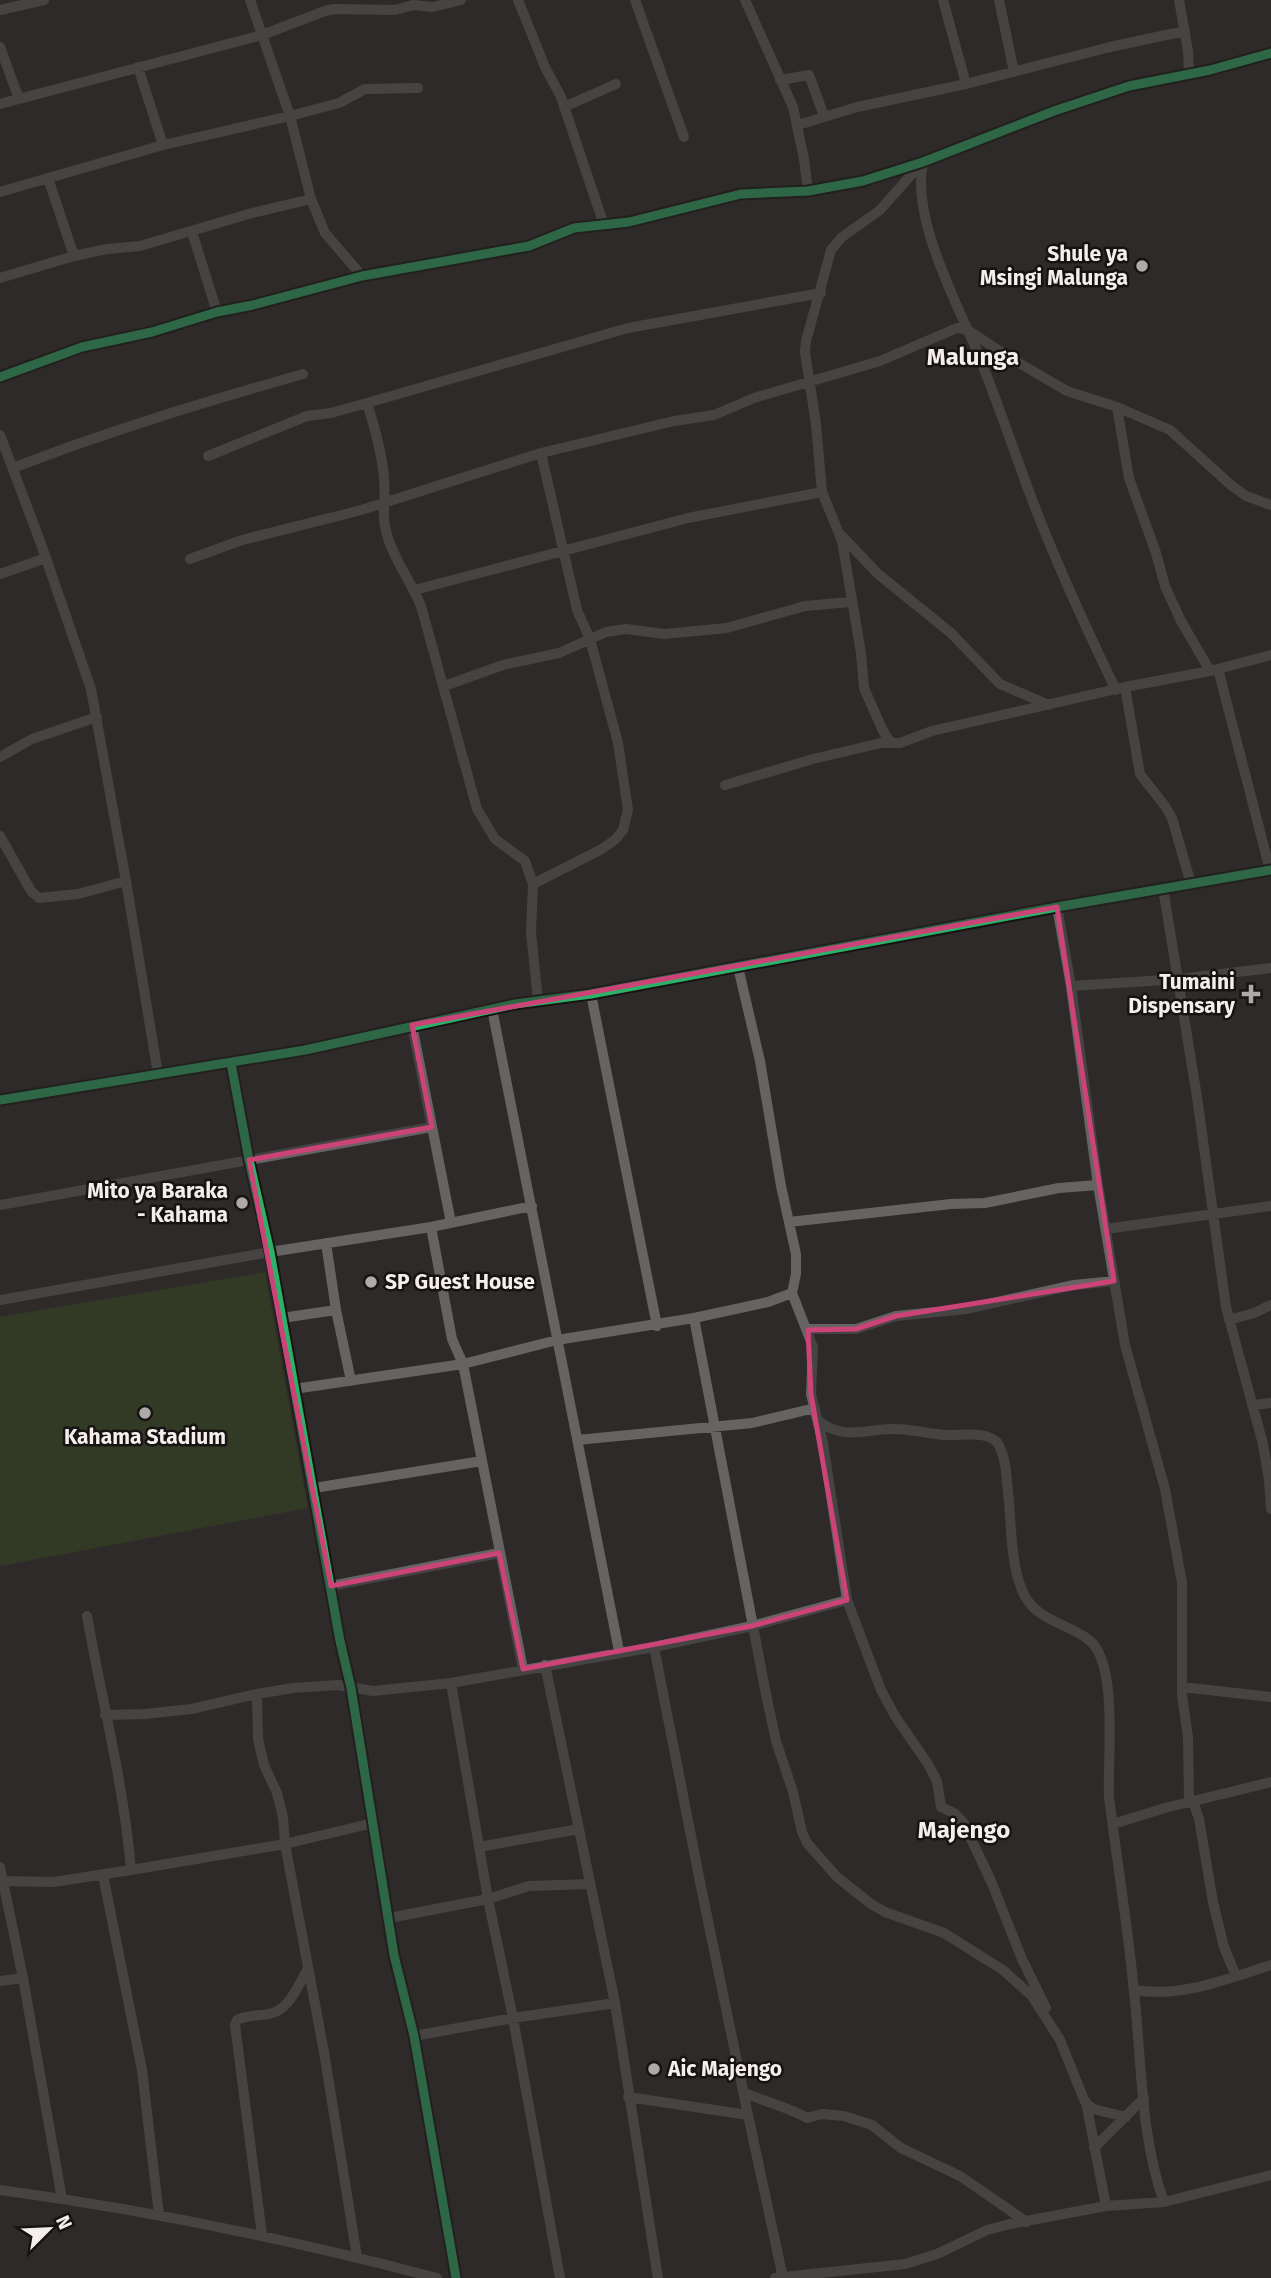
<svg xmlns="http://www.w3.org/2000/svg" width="1271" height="2278" font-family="'Fira Sans',sans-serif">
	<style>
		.green { fill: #384d1e }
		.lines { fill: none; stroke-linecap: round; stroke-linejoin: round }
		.minor { stroke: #656463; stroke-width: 10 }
		.tertiary { stroke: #656463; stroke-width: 12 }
		.cycleway-casing { stroke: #161312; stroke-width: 13 }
		.cycleway { stroke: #2db169; stroke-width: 9 }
		.marked { fill: none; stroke: #cc4378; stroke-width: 5; stroke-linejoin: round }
		.poi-dot { fill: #afaaa8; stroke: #161312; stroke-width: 2.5 }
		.labels { text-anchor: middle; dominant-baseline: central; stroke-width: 5; stroke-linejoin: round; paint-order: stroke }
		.poi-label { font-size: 21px; font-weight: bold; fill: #f4efed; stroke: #161312; text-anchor: end }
		.quarter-label { font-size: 24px; font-weight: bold; fill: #f4efed; stroke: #161312 }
	</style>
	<rect width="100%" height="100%" fill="#2e2a29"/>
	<!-- green -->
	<path class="green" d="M265 1272 308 1508 0 1566V1317Z"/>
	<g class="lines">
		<!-- minor -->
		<path class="minor" d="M250 0 290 116 311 199 325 233 362 276
			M518 0 545 67 561 97 604 225
			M635 0 684 137
			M745 0 793 107 804 159 808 191
			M943 0 966 84
			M999 0 1014 72
			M1179 0 1188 51 1189 73
			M0 10 44 0
			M0 47 19 99
			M138 67 163 145
			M780 80 809 75 824 116
			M0 104 262 35 325 11 334 9 395 10 413 5 433 7 461 0
			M564 107 616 84
			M798 125 857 107 966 84 1110 47 1185 31
			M923 163C911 217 955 299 976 349 996 397 1012 446 1030 494 1055 561 1085 626 1116 690
			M48 178 74 256
			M0 192 163 145 290 116 339 103 365 89 418 88
			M192 232 217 312
			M0 278 74 256 107 249 140 246 252 213 311 199
			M0 377 82 347 152 332 217 312 253 305 362 276 529 246 574 228 629 222 741 194 808 191 863 181 923 162 1054 111 1129 86 1210 70 1271 53
			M367 403C375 428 382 453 384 478 386 495 382 510 385 527 391 556 410 579 421 606L477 809 495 839 525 861 533 884 531 932 538 1001
			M1117 407 1129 478 1156 553 1165 586 1181 621 1210 671
			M0 435 40 541 91 689 126 881 158 1074
			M208 456 307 416 331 413 367 403 628 328 821 293
			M13 468C108 431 205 402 303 374
			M840 534 878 574 951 633 1000 684 1049 705
			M190 559 242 540 358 511 541 453 674 421 714 415 754 398 880 361 957 328 966 329 1007 356 1067 391 1117 407 1170 430 1232 486 1246 496 1271 505
			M0 574 46 558
			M415 590 688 518 822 492
			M1218 669 1270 870
			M444 686 503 665 559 653 606 632 626 629 664 634 727 628 805 606 850 602
			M1125 687 1140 774 1165 806 1172 818 1191 884
			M891 743 883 731 864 688 861 653 842 541 822 492 816 424 805 352 806 341 831 250 842 237 880 210 920 165
			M0 757 32 739 97 717
			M725 785 813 759 881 743H900L932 731 1125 687 1210 671 1271 655
			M0 836 31 891 39 898 78 894 126 881
			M533 884 602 849 616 839 623 830 628 810 618 743 590 639 577 610 541 453
			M1163 888 1197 1097 1226 1307 1263 1444 1269 1480 1271 1509
			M1057 907 1071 986 1098 1185 1125 1345 1165 1489 1182 1583V1695L1188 1737 1189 1802
			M1071 986 1180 979 1271 968
			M591 994 657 1326
			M492 1009 619 1651
			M412 1025 451 1223
			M231 1063 249 1160 270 1252 340 1641 351 1688 394 1955 414 2036 456 2278
			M0 1205 432 1127
			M789 1222 951 1204 985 1203 1059 1188 1098 1185
			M431 1227 452 1339 463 1364 523 1669
			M1106 1229 1271 1206
			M326 1243 336 1310 351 1381
			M0 1300 270 1252 431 1227 532 1206
			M282 1318 336 1310
			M694 1318 766 1694 776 1741 793 1792 802 1832 807 1843 837 1877 871 1904 885 1912 944 1933 1003 1970 1032 1996 1060 2040 1085 2102 1093 2109 1126 2117
			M1229 1320 1254 1313 1271 1305
			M808 1329H856L896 1316 966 1309 1074 1285 1114 1281
			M294 1389 463 1364 557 1340 694 1318 768 1302 792 1293 796 1274V1254L781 1186 760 1061 738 967
			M1252 1405 1271 1403
			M819 1421C842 1440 864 1430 891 1429 909 1428 927 1434 945 1435 963 1436 982 1430 997 1442 1005 1455 1006 1469 1007 1483 1012 1517 1009 1558 1022 1590 1034 1621 1066 1622 1089 1640 1119 1663 1107 1761 1109 1797 1117 1862 1128 1927 1134 1992 1142 2062 1140 2135 1164 2202
			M577 1440 752 1423 815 1408
			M314 1488 482 1461
			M331 1586 499 1553
			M847 1600 881 1690 895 1716 928 1764 937 1781 941 1807 954 1813 963 1822 991 1881 1022 1959 1046 2008
			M87 1616C102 1701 124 1785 131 1870
			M654 1647 700 1882 748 2115
			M545 1665 615 2003 658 2278
			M451 1683 488 1899 513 2018 560 2278
			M1182 1687 1271 1697
			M257 1694 258 1739 264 1765 277 1793 283 1817 285 1844 324 2052 357 2257
			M105 1715 145 1714 191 1709 257 1694 293 1688 338 1685 373 1691 451 1683 654 1647 752 1626 847 1600 823 1443 811 1394 813 1347 792 1293
			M1193 1801 1199 1819 1213 1902 1224 1947 1236 1976
			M1113 1824 1165 1808 1271 1782
			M479 1847 579 1829
			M0 1867 23 1978 62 2199
			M103 1875 142 2070 159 2215
			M0 1881 53 1882 131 1870 285 1844 373 1823
			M389 1918 488 1899 529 1886 590 1884
			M0 1981 23 1978
			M1134 1990C1181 1998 1226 1979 1271 1965
			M414 2036 513 2018 615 2003
			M743 2092C765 2102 788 2107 807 2118L822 2114 844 2116 872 2125 901 2148 960 2176 1027 2222
			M628 2097 748 2115 783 2278
			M1086 2102 1106 2206
			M1094 2148 1144 2098
			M0 2190C148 2210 292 2240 437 2278
			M262 2235 235 2025 237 2020C247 2015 258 2016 269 2014 290 2010 297 1986 308 1969
			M775 2278 905 2264 937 2254 987 2230 1010 2224 1106 2206 1164 2202 1271 2175"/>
		<!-- tertiary -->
		<path class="tertiary" d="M0 1100 305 1050 515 1004 591 994 1057 907 1271 870"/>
		<!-- cycleway casing -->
		<g class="cycleway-casing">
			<path id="cycleway" d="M0 377 82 347 152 332 217 312 253 305 362 276 529 246 574 228 629 222 741 194 808 191 863 181 923 162 1054 111 1129 86 1210 70 1271 53
				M231 1063 249 1160 270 1252 340 1641 351 1688 394 1955 414 2036 456 2278
				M0 1100 305 1050 515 1004 591 994 1057 907 1271 870"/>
		</g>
		<!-- cycleway -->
		<use href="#cycleway" class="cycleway"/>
	</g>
	<!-- marked area -->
	<path d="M0 0H1271V2278H0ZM1057 907 1114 1281 896 1316 856 1329 808 1330 811 1394 847 1600 752 1626 523 1669 499 1553 331 1586 249 1160 432 1127 412 1025Z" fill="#2e2a29" fill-opacity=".55" fill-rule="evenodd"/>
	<path class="marked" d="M1057 907 1114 1281 896 1316 856 1329 808 1330 811 1394 847 1600 752 1626 523 1669 499 1553 331 1586 249 1160 432 1127 412 1025Z"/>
	<!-- markers -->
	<g class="poi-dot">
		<circle cx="1142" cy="266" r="7"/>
		<path d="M1247.5 983.5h7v7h7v7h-7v7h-7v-7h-7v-7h7z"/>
		<circle cx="242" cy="1203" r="7"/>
		<circle cx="371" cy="1282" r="7"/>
		<circle cx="145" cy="1413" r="7"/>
		<circle cx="654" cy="2069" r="7"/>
	</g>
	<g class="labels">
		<!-- poi labels -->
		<g class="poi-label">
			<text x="1128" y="254">Shule ya<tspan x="1128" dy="24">Msingi Malunga</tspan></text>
			<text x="1235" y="982">Tumaini<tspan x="1235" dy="24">Dispensary</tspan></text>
			<text x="228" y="1191">Mito ya Baraka<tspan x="228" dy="24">- Kahama</tspan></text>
			<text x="385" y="1282" text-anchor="start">SP Guest House</text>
			<text x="145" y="1437" text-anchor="middle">Kahama Stadium</text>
			<text x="668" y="2069" text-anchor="start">Aic Majengo</text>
		</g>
		<!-- quarter labels -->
		<g class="quarter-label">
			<text x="973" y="357">Malunga</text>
			<text x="964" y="1830">Majengo</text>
		</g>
	</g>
	<!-- north arrow -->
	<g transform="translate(49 2229) rotate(66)" stroke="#161312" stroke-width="5" paint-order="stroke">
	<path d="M0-5L12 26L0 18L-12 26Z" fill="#f4efed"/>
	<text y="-10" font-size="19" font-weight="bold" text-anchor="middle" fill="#f4efed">N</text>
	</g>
</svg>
